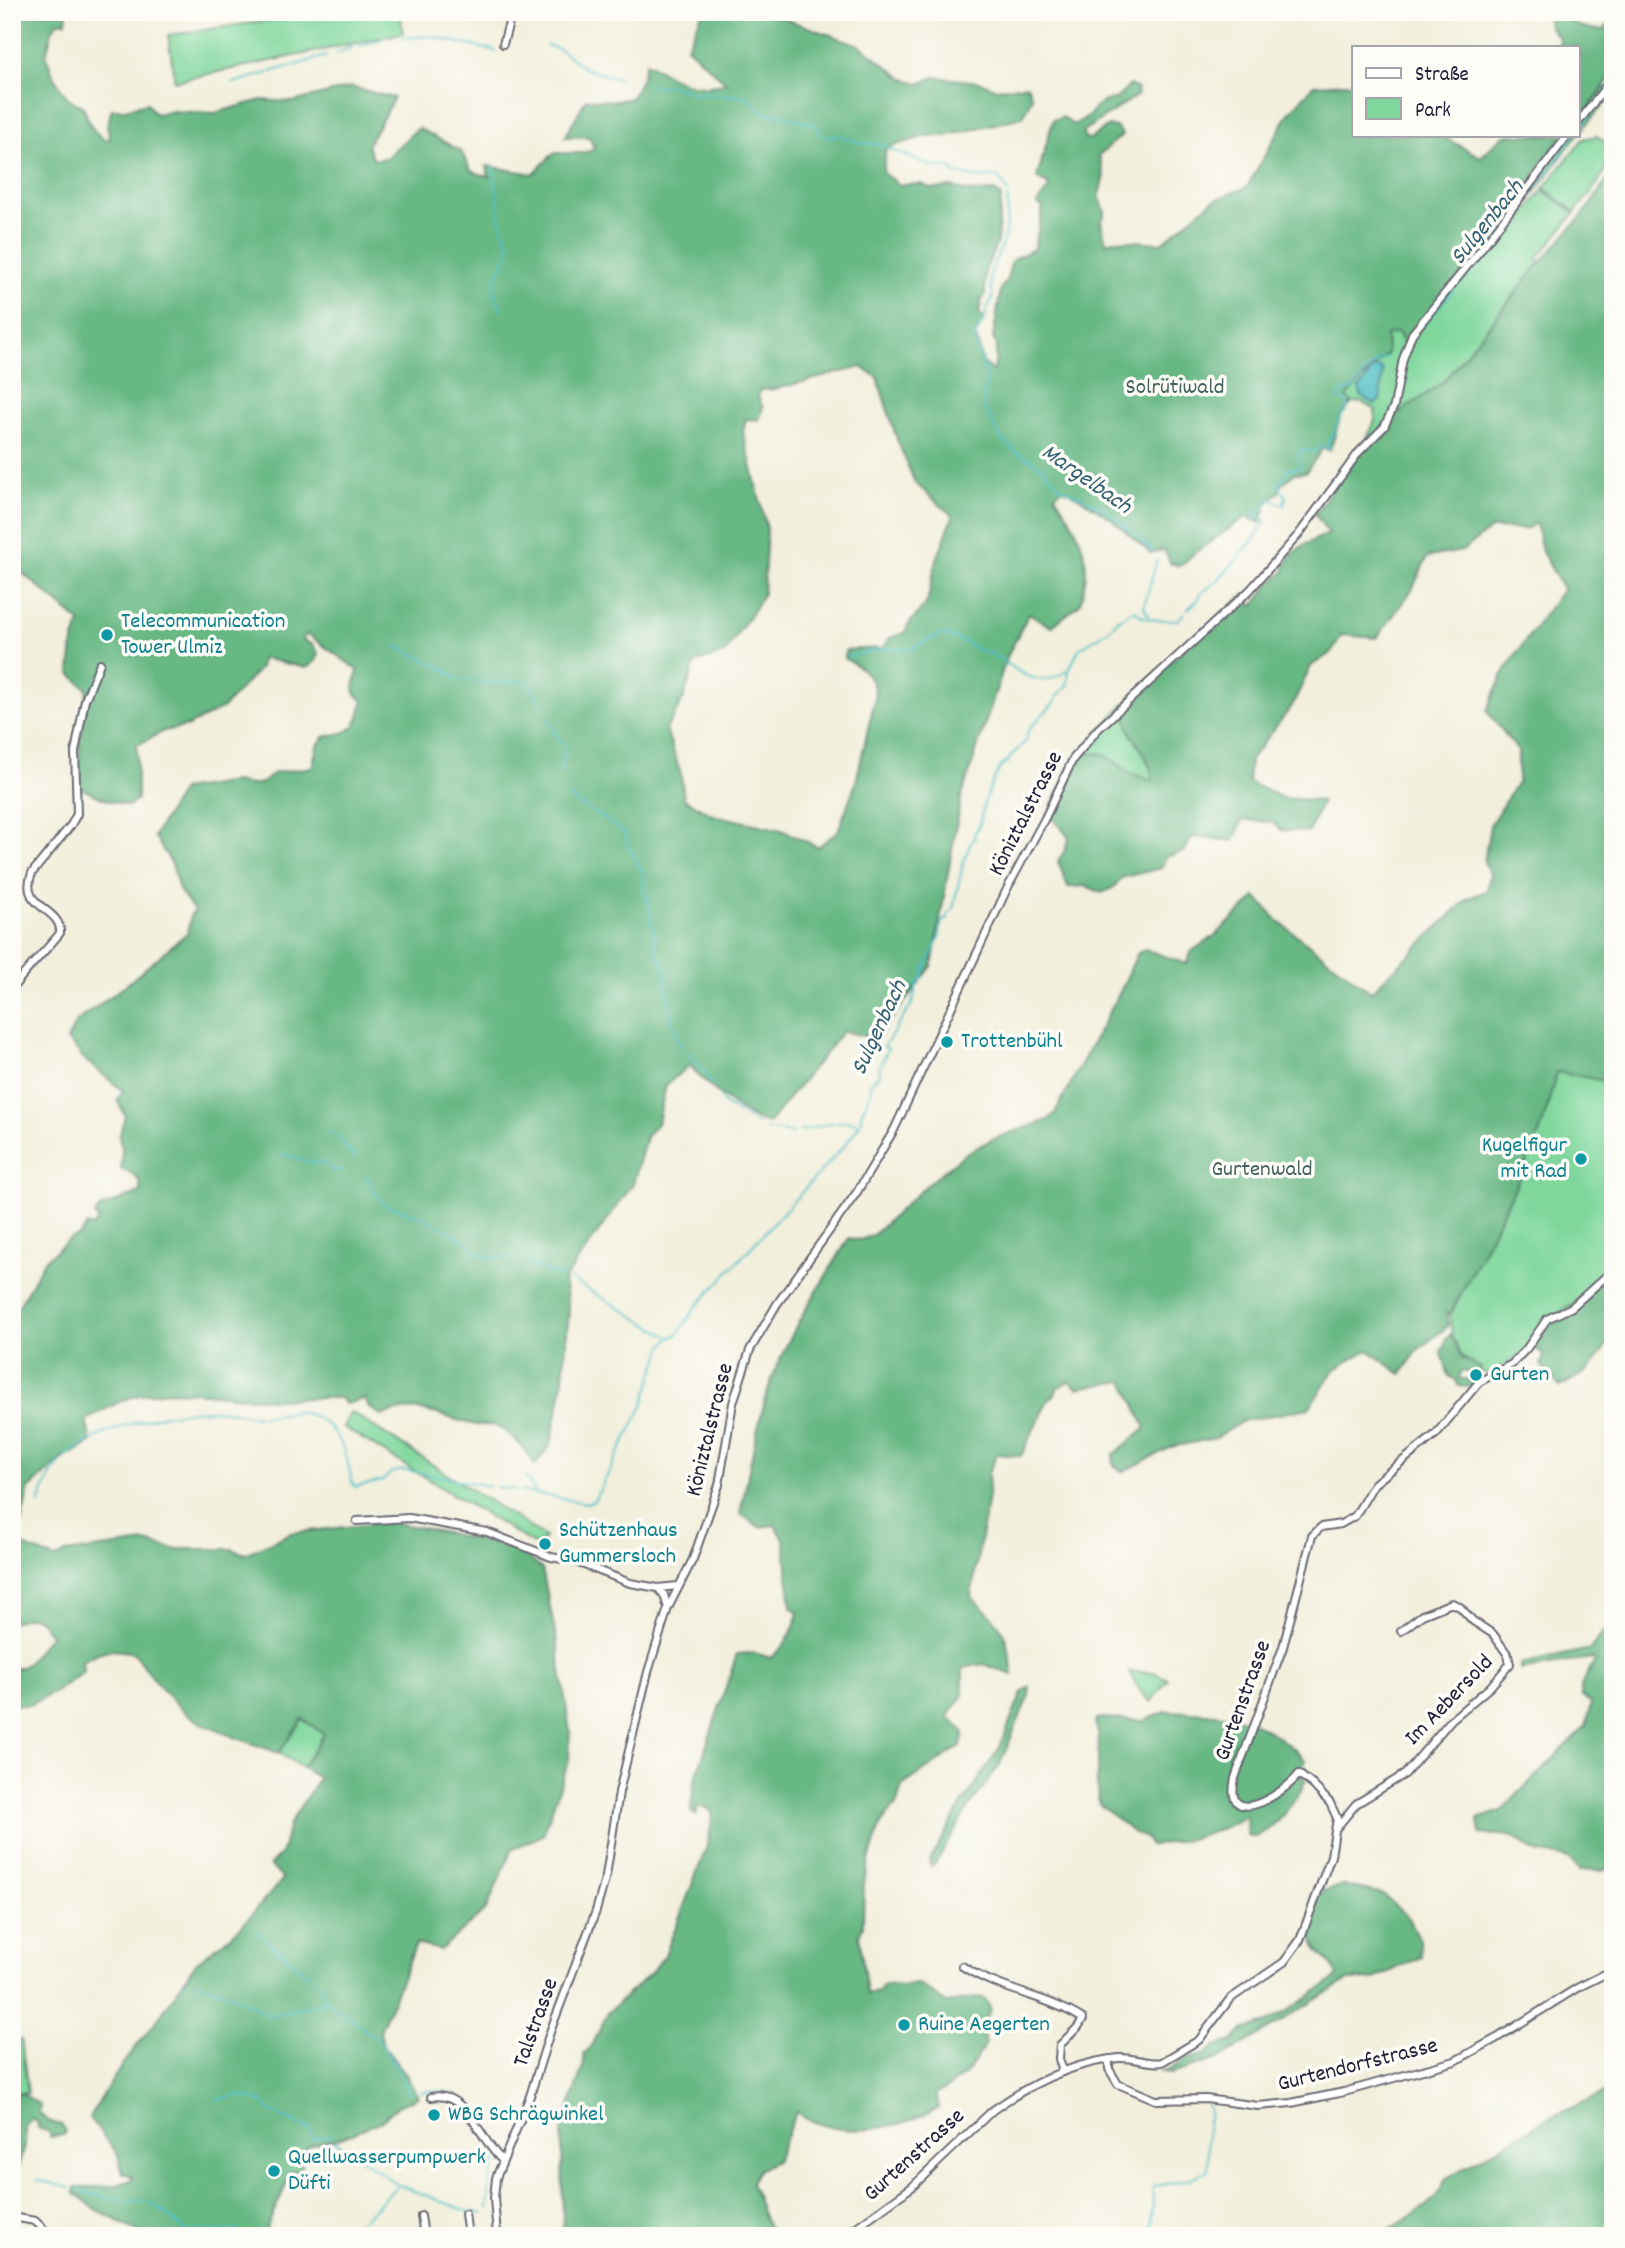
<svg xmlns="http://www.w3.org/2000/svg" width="1625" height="2248" font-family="Dekko,sans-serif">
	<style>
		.green { fill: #7fd79c; stroke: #507c6c; stroke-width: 2; fill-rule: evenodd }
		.forest { fill: #67b884; stroke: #446d60; stroke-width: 2; fill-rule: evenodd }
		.water { fill: #50bfc6; stroke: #397080; stroke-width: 2 }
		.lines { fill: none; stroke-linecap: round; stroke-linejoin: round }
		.stream { stroke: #50bfc6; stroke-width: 2 }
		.minor-casing { stroke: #6b6a73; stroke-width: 10 }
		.minor { stroke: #fff; stroke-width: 6 }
		.culture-dot { fill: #0f9aa8; stroke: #fdfcf7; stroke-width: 2.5 }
		.labels { text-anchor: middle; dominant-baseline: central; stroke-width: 7; stroke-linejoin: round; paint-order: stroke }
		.park-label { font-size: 23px; fill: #43615d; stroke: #fdfcf7 }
		.culture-label { font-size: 23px; fill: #0d838f; stroke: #fdfcf7; text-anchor: start }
		.street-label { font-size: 23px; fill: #22223b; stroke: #fdfcf7 }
		.water-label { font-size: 24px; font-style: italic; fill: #346173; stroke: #fdfcf7 }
	</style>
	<rect width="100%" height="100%" fill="#fdfcf7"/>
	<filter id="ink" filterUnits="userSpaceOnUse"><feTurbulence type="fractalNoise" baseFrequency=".0143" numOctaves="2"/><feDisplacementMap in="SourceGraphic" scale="14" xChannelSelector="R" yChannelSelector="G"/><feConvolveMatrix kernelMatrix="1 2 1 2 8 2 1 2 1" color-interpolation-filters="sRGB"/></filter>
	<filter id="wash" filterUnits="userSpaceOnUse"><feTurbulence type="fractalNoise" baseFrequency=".00686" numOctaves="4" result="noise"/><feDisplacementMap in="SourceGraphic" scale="28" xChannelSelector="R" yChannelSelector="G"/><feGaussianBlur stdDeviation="1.57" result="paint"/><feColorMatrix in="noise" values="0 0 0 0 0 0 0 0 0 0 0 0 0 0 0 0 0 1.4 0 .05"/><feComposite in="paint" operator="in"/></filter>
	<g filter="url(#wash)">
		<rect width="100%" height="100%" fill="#f2efdc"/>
		<!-- green -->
		<path class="green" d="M327 12H400L403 33 175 81 168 35Z
			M1605 87 1609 92 1604 104 1574 139 1506 233 1509 235 1543 190 1575 213 1537 259 1541 262 1443 382 1359 452C1365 437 1378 426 1375 409L1361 402 1352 403 1347 397 1369 370 1387 354 1386 335 1398 332 1405 346 1528 186 1557 142 1565 135H1578V123ZM1376 367 1382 369 1380 400 1375 404 1362 397 1359 389Z
			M1597 136 1609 145C1616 165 1588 196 1575 212L1544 188 1583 139Z
			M1123 705 1131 735 1139 743 1153 773 1152 782 1130 773 1104 754 1080 752Z
			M1613 1065V1267L1518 1357 1488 1374 1479 1372 1481 1368C1455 1358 1451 1339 1450 1315L1515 1188 1541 1129 1557 1072 1605 1081Z
			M351 1412 545 1537 538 1547 343 1427Z
			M1129 1672H1154L1168 1679 1151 1702 1141 1692Z
			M302 1719 325 1734 302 1768 279 1753Z
			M12 2037 21 2040 28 2093H12Z"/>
		<!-- forest -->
		<path class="forest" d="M12 12H67L66 22H58L52 31 46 56C54 76 60 99 83 106 88 120 92 133 106 140L110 139 107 125 112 109H125L147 103 155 114 172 111 215 113 261 100 293 102 351 87 394 98 367 146 374 160 386 158 418 128 461 151 471 171 489 177 487 166 533 174 554 153H584L594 149 590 137H565L586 99 615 101 631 98 641 80 646 62C672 78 694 93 726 83L687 47 703 12H765L859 45 903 78 920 84 934 77 980 82 996 89 1027 85 1032 97 1023 117 946 136H926L886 148 883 173 900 185 921 184 933 189 951 187 970 192 995 191 1001 196 997 243 985 271V295L982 299 979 312 984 320 975 335 984 364 994 372 997 344 993 339 1001 288 1006 282 1012 260 1034 249 1043 207 1037 204 1048 189V184L1037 178 1053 120 1063 117 1073 125 1089 116 1094 109 1103 102 1117 98 1130 85 1137 89 1138 95 1083 131 1084 138 1090 139 1108 126 1116 127 1122 135 1099 155 1104 176 1099 195 1105 212 1101 223 1106 243 1114 240 1162 243 1212 201 1247 187 1289 113 1314 85 1347 83 1354 86V135H1439L1481 157 1504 135H1565L1557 142 1528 186 1406 347 1398 332 1386 335 1387 354 1369 370 1347 397 1352 403 1341 416 1330 450 1323 448 1306 472 1295 473 1281 485 1279 492 1267 502 1261 523 1246 517 1193 554 1183 564 1177 566 1176 563 1171 564 1164 550 1150 553 1112 519 1069 491 1062 489 1055 495C1070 518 1086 542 1086 571 1086 582 1082 594 1080 604L1051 627 1029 613 1007 657 961 798 932 966 876 1039 843 1031 768 1124C747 1119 702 1082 690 1065L666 1085 658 1122 646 1137 633 1184 564 1280 569 1311 562 1389 551 1444 535 1465C526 1451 514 1434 498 1427 492 1424 483 1426 476 1425 441 1418 417 1400 382 1416L369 1407 365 1399 345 1404 340 1398C318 1397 297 1399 275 1399 226 1398 177 1383 129 1398 114 1403 100 1413 86 1420L91 1443 63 1458 29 1489 16 1543 56 1559 65 1553 145 1542 173 1549H232L245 1554 291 1533 391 1522 452 1534 519 1550 542 1569 556 1636 570 1732 569 1760 543 1835 512 1849 486 1910 440 1950 416 1944 380 2031 383 2046 405 2073 418 2097 398 2106 380 2122 342 2137 310 2146 304 2151 300 2171 292 2172 263 2236H141L139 2232 98 2211 74 2193 75 2187C97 2186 112 2190 132 2179V2176L123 2173 118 2155 89 2118 122 2065 161 2015 196 1963 239 1929 283 1879 270 1865 282 1853 289 1824 319 1778 302 1768 324 1734 302 1719 279 1753C252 1743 222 1735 198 1721 171 1705 152 1676 134 1653 110 1648 101 1649 81 1662L84 1671 55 1692 30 1705H12V1670L24 1666 51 1635 38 1618 30 1617 12 1622V1318L44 1261 71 1238 79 1236 87 1225 93 1227 98 1220 95 1215 100 1208 140 1192V1182L134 1175 121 1169 122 1147 119 1139 125 1115 117 1100 123 1091 80 1056 79 1052 67 1040 76 1022 127 984 188 932 191 914 195 912 179 890 172 864 154 836 182 790 234 782 251 785 262 783 274 773 312 767 317 747 324 737C354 730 356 732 363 701L355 693 354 687 358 670 307 634 302 640 313 645 318 653 316 661 306 668 262 658 260 668 223 708 188 726 164 731 137 745V799L129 806 107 800 78 787 80 742 87 689 70 673 73 642 80 622 12 564ZM861 367 877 377 898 442 915 483 953 516 935 565 927 603 908 625 905 633 890 638 883 648 846 650 844 658C861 667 876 677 875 698L856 782 838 831 818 847 782 830 713 815 684 799 681 775 666 729 683 700 695 663 725 653 763 595 767 529 743 432 746 419 759 420 763 407 758 397 760 390 776 389Z
			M1546 12H1565L1563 15C1573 26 1589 30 1604 30L1610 20 1613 22V74L1578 123V47H1559V38L1549 26Z
			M1613 170V1065L1605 1081 1557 1072 1541 1129 1515 1188 1450 1315 1446 1313 1448 1326 1419 1349 1401 1374 1368 1350 1334 1370 1309 1408 1243 1421 1216 1438 1171 1447 1123 1472 1114 1465 1113 1455 1146 1428 1124 1381 1077 1388 1069 1381 1057 1388 1055 1395 1049 1398 1021 1456 997 1454 988 1473 989 1491 971 1597C1003 1625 1008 1633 1013 1675L983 1664 963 1668V1695L948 1716 964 1732 961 1746 902 1786 897 1803 881 1824 870 1857 864 1882 863 1926 859 1935 867 1994 878 1992 884 1984 901 1986 918 1984 947 2003 981 1997 987 2002 991 2010 982 2027 985 2045C973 2065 959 2086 936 2093L939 2108C904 2127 853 2138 815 2122 808 2119 802 2115 796 2112L776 2161 758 2170 751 2183 768 2227 778 2236H563L562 2129 584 2063 583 2055 591 2048 608 2012 650 1974 665 1955 707 1846 712 1822V1813L708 1808 698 1806 696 1815 691 1812 694 1783 737 1654 755 1653 771 1658C785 1647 795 1630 798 1612L791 1607 784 1539 775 1525 759 1527 740 1513C751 1465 758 1412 777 1366 796 1321 824 1280 849 1238L861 1240 873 1235 930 1182 966 1153 993 1139 1048 1120 1055 1113 1121 990 1137 954 1145 949 1186 964 1192 951 1216 935 1256 897 1278 921 1371 992 1468 898 1487 891 1490 873 1484 862 1490 825 1518 781V751L1487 711 1502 676 1516 654 1563 589 1542 552 1536 523 1526 529 1492 528 1462 551 1427 557 1412 590 1377 638 1342 635 1332 652 1311 666 1292 706 1250 760 1248 782 1283 798 1322 801 1309 832 1281 830 1272 822 1242 820 1234 841 1192 837 1185 851 1166 857 1161 868 1121 878 1114 887 1102 893 1086 886 1068 887 1058 861 1065 850 1069 837 1052 818V804L1080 752 1104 754 1130 773 1152 781C1154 766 1141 749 1133 737 1128 730 1126 715 1123 705L1243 596 1253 606 1269 584 1284 572C1288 549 1310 541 1329 534L1315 514 1359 452 1394 417 1443 382 1541 262 1587 210Z
			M1613 1273V1336L1589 1370 1560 1387 1541 1365 1544 1356 1538 1350 1530 1346 1549 1321Z
			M1451 1334 1462 1358 1481 1368 1477 1374 1461 1371 1459 1378 1474 1383 1470 1387 1459 1386 1455 1379 1449 1376 1441 1351 1445 1346 1446 1338Z
			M1613 1620V1864L1603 1870 1579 1871C1567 1850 1549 1858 1531 1850 1524 1847 1520 1839 1513 1837 1503 1834 1491 1835 1480 1834L1478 1819 1501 1811 1586 1726 1591 1703 1581 1695V1686L1595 1660 1592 1658 1520 1670V1664L1590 1649Z
			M1030 1687 1029 1695 999 1766 965 1813 936 1863 931 1866 929 1862 959 1809 1000 1747 1022 1693Z
			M1167 1711C1227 1713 1261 1715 1305 1760L1298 1774 1306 1780C1296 1802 1277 1825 1256 1837L1247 1835 1246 1816C1219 1833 1182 1843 1150 1845L1146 1838 1134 1833 1100 1805C1091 1777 1105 1743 1095 1724L1096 1720 1103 1718 1144 1721Z
			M1343 1885 1383 1894 1409 1918 1420 1941 1421 1957 1374 1979 1348 1980 1221 2058 1172 2074 1159 2071 1169 2070 1186 2059 1203 2055 1215 2046 1233 2041 1244 2029C1275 2026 1311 1993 1338 1977 1334 1962 1321 1958 1315 1946 1308 1932 1315 1906 1320 1892Z
			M1613 2089V2236H1379C1399 2223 1441 2204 1445 2179L1543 2121Z
			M12 2093 23 2094 40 2105 39 2113 50 2122 62 2125 66 2131 64 2135 50 2137 49 2132 38 2128V2123L32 2118 25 2126V2142L12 2190Z"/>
		<!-- water -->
		<path class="water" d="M1378 367 1383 371 1380 400 1375 404 1362 397 1359 389 1372 370Z"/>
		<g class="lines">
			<!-- stream -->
			<path class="stream" d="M403 38 430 36 496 51
				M546 45 561 50 586 69 618 79
				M358 46 382 39
				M337 53 352 48
				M289 67 326 56
				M271 72 287 67
				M233 83 268 73
				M648 85 655 87 670 85 694 93 744 96 765 113 782 115 812 124 817 127 822 135H826L831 138 837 135 861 143 885 145
				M1578 131 1610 87
				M888 147 891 150C908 154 934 172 949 167L956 174C963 174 967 176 974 177 992 180 998 169 1008 193
				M493 166 501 224 509 244V252L495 280 494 292 501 309
				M1008 197C1007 212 1008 226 1003 241 1000 253 991 265 990 278 990 289 997 300 986 308V316L974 338 984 366 986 380 984 406 1003 443H1006C1021 459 1028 456 1042 467 1049 472 1054 483 1061 487 1077 495 1094 502 1109 513 1126 525 1140 539 1153 552
				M1422 327 1510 223 1575 135
				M1188 609 1199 599 1200 594 1215 583 1231 566 1257 535 1266 520 1253 517 1254 514 1264 509 1271 499 1284 505 1286 496 1278 486 1283 480 1289 467 1296 469 1300 466 1299 450 1312 452 1321 446 1331 448 1328 442C1338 432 1337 417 1348 407L1345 400H1340L1339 396 1344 391 1352 390 1364 373 1381 358 1386 359
				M1148 615 1144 606 1157 560
				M396 646 446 670 455 678 480 683 526 681 530 684 542 705
				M884 649H910L941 634C957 638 963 641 977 649 982 652 988 652 993 655 1020 670 1036 693 1068 670
				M847 657 883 649
				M548 719 565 750 560 773
				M568 795C580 807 588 809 602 817 610 822 618 829 626 834L627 844 645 876 643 889 649 903 657 955 663 962 671 1019C677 1028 676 1037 681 1046
				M688 1053 704 1071 712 1085
				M720 1096 725 1105 758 1124
				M765 1129 793 1133
				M800 1131C817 1128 844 1115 859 1125
				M329 1132 337 1137 354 1157
				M281 1153 305 1161 326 1164 333 1170H341
				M365 1176 383 1204 423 1217 468 1243 473 1250 483 1256 497 1259 509 1256
				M525 1262 536 1265 546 1272 563 1277
				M570 1279 668 1336
				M525 1477 537 1494 587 1503 594 1501 642 1408 663 1346 670 1338 678 1334 696 1307 846 1144 860 1124 862 1111 871 1092 870 1084 880 1073 879 1068 888 1049 884 1047 912 1004 917 984 923 978 924 971 940 936 939 930 943 920H948L947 915 953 909 963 864 971 842 975 838 974 833C983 825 981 812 985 801 989 790 997 770 1005 762L1008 763 1010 757 1026 741 1028 730 1055 702 1057 696 1067 686 1069 670 1079 649 1109 630 1119 619 1134 610 1143 617 1156 620H1178L1184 613
				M496 1487 516 1490
				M521 1491 537 1494
				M39 1504C44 1489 49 1474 61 1462 94 1428 168 1410 215 1410 229 1410 243 1415 257 1416 281 1417 295 1405 319 1419 335 1428 346 1450 349 1468 351 1476 350 1480 355 1487L382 1481 392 1472 405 1470 489 1486
				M256 1932 320 1985 327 2001 379 2040 411 2093
				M196 1983 233 1995 269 2016 325 2002
				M420 2093C448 2085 462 2098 476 2119
				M217 2100 238 2095 259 2100 270 2111 311 2130 312 2139 332 2135
				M485 2133 497 2151
				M334 2140 398 2185 467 2211 484 2214
				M37 2180 70 2188
				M77 2190 108 2198 121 2199
				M128 2201 149 2202 156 2206 185 2230 193 2232 238 2231
				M488 2209 490 2181 497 2157
				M346 2236 398 2185
				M1152 2236 1153 2187 1189 2179 1208 2171C1209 2157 1206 2144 1207 2131 1207 2122 1212 2113 1207 2104"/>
		</g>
	</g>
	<g filter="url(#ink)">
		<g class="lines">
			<!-- minor casing -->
			<g class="minor-casing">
				<path id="minor" d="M503 44 512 12
					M1578 123 1613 77
					M12 989C27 968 45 952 60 933 62 907 18 909 32 873L71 825 77 814 75 752 85 700 100 663
					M357 1521 409 1518 487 1532 551 1557 574 1561 630 1583 658 1588 678 1586
					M658 1588 664 1595 668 1608
					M1337 1827 1356 1804 1405 1774 1451 1720 1490 1687 1510 1664 1508 1655 1493 1634 1473 1621 1460 1607 1452 1603 1422 1615 1401 1631
					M962 1966C1002 1992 1046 1995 1083 2019L1078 2027 1060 2045 1059 2059 1063 2072
					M1109 2059V2069L1118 2084 1156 2100 1206 2099 1258 2106 1291 2103 1344 2092 1455 2061 1497 2038 1577 1988 1613 1970
					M431 2097C467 2089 480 2141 502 2160
					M465 2214 468 2236
					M421 2216 424 2236
					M12 2217 35 2221 51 2236
					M497 2236 494 2198 496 2178 530 2096 550 2032 596 1911 606 1876 619 1792 648 1672 668 1608 693 1559 719 1485 733 1403 750 1350 777 1304 857 1192 894 1130 1007 889 1045 818 1073 759 1098 729 1250 590 1299 534 1359 452 1384 427 1394 406 1403 359 1412 334 1481 249 1568 135
					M844 2236 912 2187 993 2110C1030 2084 1074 2062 1119 2058 1133 2057 1152 2065 1162 2062L1199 2040 1230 1999 1284 1962 1300 1940 1331 1856 1337 1818 1330 1803 1313 1785 1299 1774C1284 1794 1223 1832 1235 1778L1283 1647 1312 1536 1321 1527 1341 1524 1355 1516 1374 1484 1436 1434 1479 1382 1512 1364 1527 1348 1547 1319 1572 1307 1613 1270"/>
			</g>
			<!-- minor -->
			<use href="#minor" class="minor"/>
		</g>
	</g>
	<!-- markers -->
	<g class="culture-dot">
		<circle cx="107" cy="635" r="7"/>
		<circle cx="947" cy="1042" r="7"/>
		<circle cx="1581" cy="1159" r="7"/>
		<circle cx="1476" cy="1375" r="7"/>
		<circle cx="545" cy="1544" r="7"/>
		<circle cx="904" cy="2025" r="7"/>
		<circle cx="434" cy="2115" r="7"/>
		<circle cx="274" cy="2171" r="7"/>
	</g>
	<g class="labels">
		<!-- park labels -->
		<g class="park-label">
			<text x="1175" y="388">Solrütiwald</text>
			<text x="1262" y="1170">Gurtenwald</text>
		</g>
		<!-- culture labels -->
		<g class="culture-label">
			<text x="121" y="622">Telecommunication<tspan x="121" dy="26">Tower Ulmiz</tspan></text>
			<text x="961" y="1042">Trottenbühl</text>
			<text x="1567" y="1146" text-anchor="end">Kugelfigur<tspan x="1567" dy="26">mit Rad</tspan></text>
			<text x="1490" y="1375">Gurten</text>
			<text x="559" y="1531">Schützenhaus<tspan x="559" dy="26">Gummersloch</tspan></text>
			<text x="918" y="2025">Ruine Aegerten</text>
			<text x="448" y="2115">WBG Schrägwinkel</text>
			<text x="288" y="2158">Quellwasserpumpwerk<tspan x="288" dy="26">Düfti</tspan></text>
		</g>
		<!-- street labels -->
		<g class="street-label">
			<text transform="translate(1027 814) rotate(-63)">Köniztalstrasse</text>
			<text transform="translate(711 1430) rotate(-76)">Köniztalstrasse</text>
			<text transform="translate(1244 1701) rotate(-70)">Gurtenstrasse</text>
			<text transform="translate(1450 1701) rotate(-46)">Im Aebersold</text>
			<text transform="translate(537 2023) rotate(-70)">Talstrasse</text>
			<text transform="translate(1358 2066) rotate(-14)">Gurtendorfstrasse</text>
			<text transform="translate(915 2156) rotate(-42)">Gurtenstrasse</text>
		</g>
		<!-- water labels -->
		<g class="water-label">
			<text transform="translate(1488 223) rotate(-51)">Sulgenbach</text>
			<text transform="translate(1086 480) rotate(35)">Margelbach</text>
			<text transform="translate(880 1028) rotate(-65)">Sulgenbach</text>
		</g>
	</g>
	<!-- margin -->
	<rect width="1625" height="2248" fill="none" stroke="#fdfcf7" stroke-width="42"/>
	<!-- legend -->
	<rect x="1352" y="46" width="228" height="91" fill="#fdfcf7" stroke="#a5a5ac" stroke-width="2"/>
	<rect x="1366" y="68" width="35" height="10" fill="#ffffff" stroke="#a5a5ac" stroke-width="2"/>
	<text x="1415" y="80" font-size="21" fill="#22223b">Straße</text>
	<rect x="1366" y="98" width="35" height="21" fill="#7fd79c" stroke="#a5a5ac" stroke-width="2"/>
	<text x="1415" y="116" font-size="21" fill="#22223b">Park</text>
</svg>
